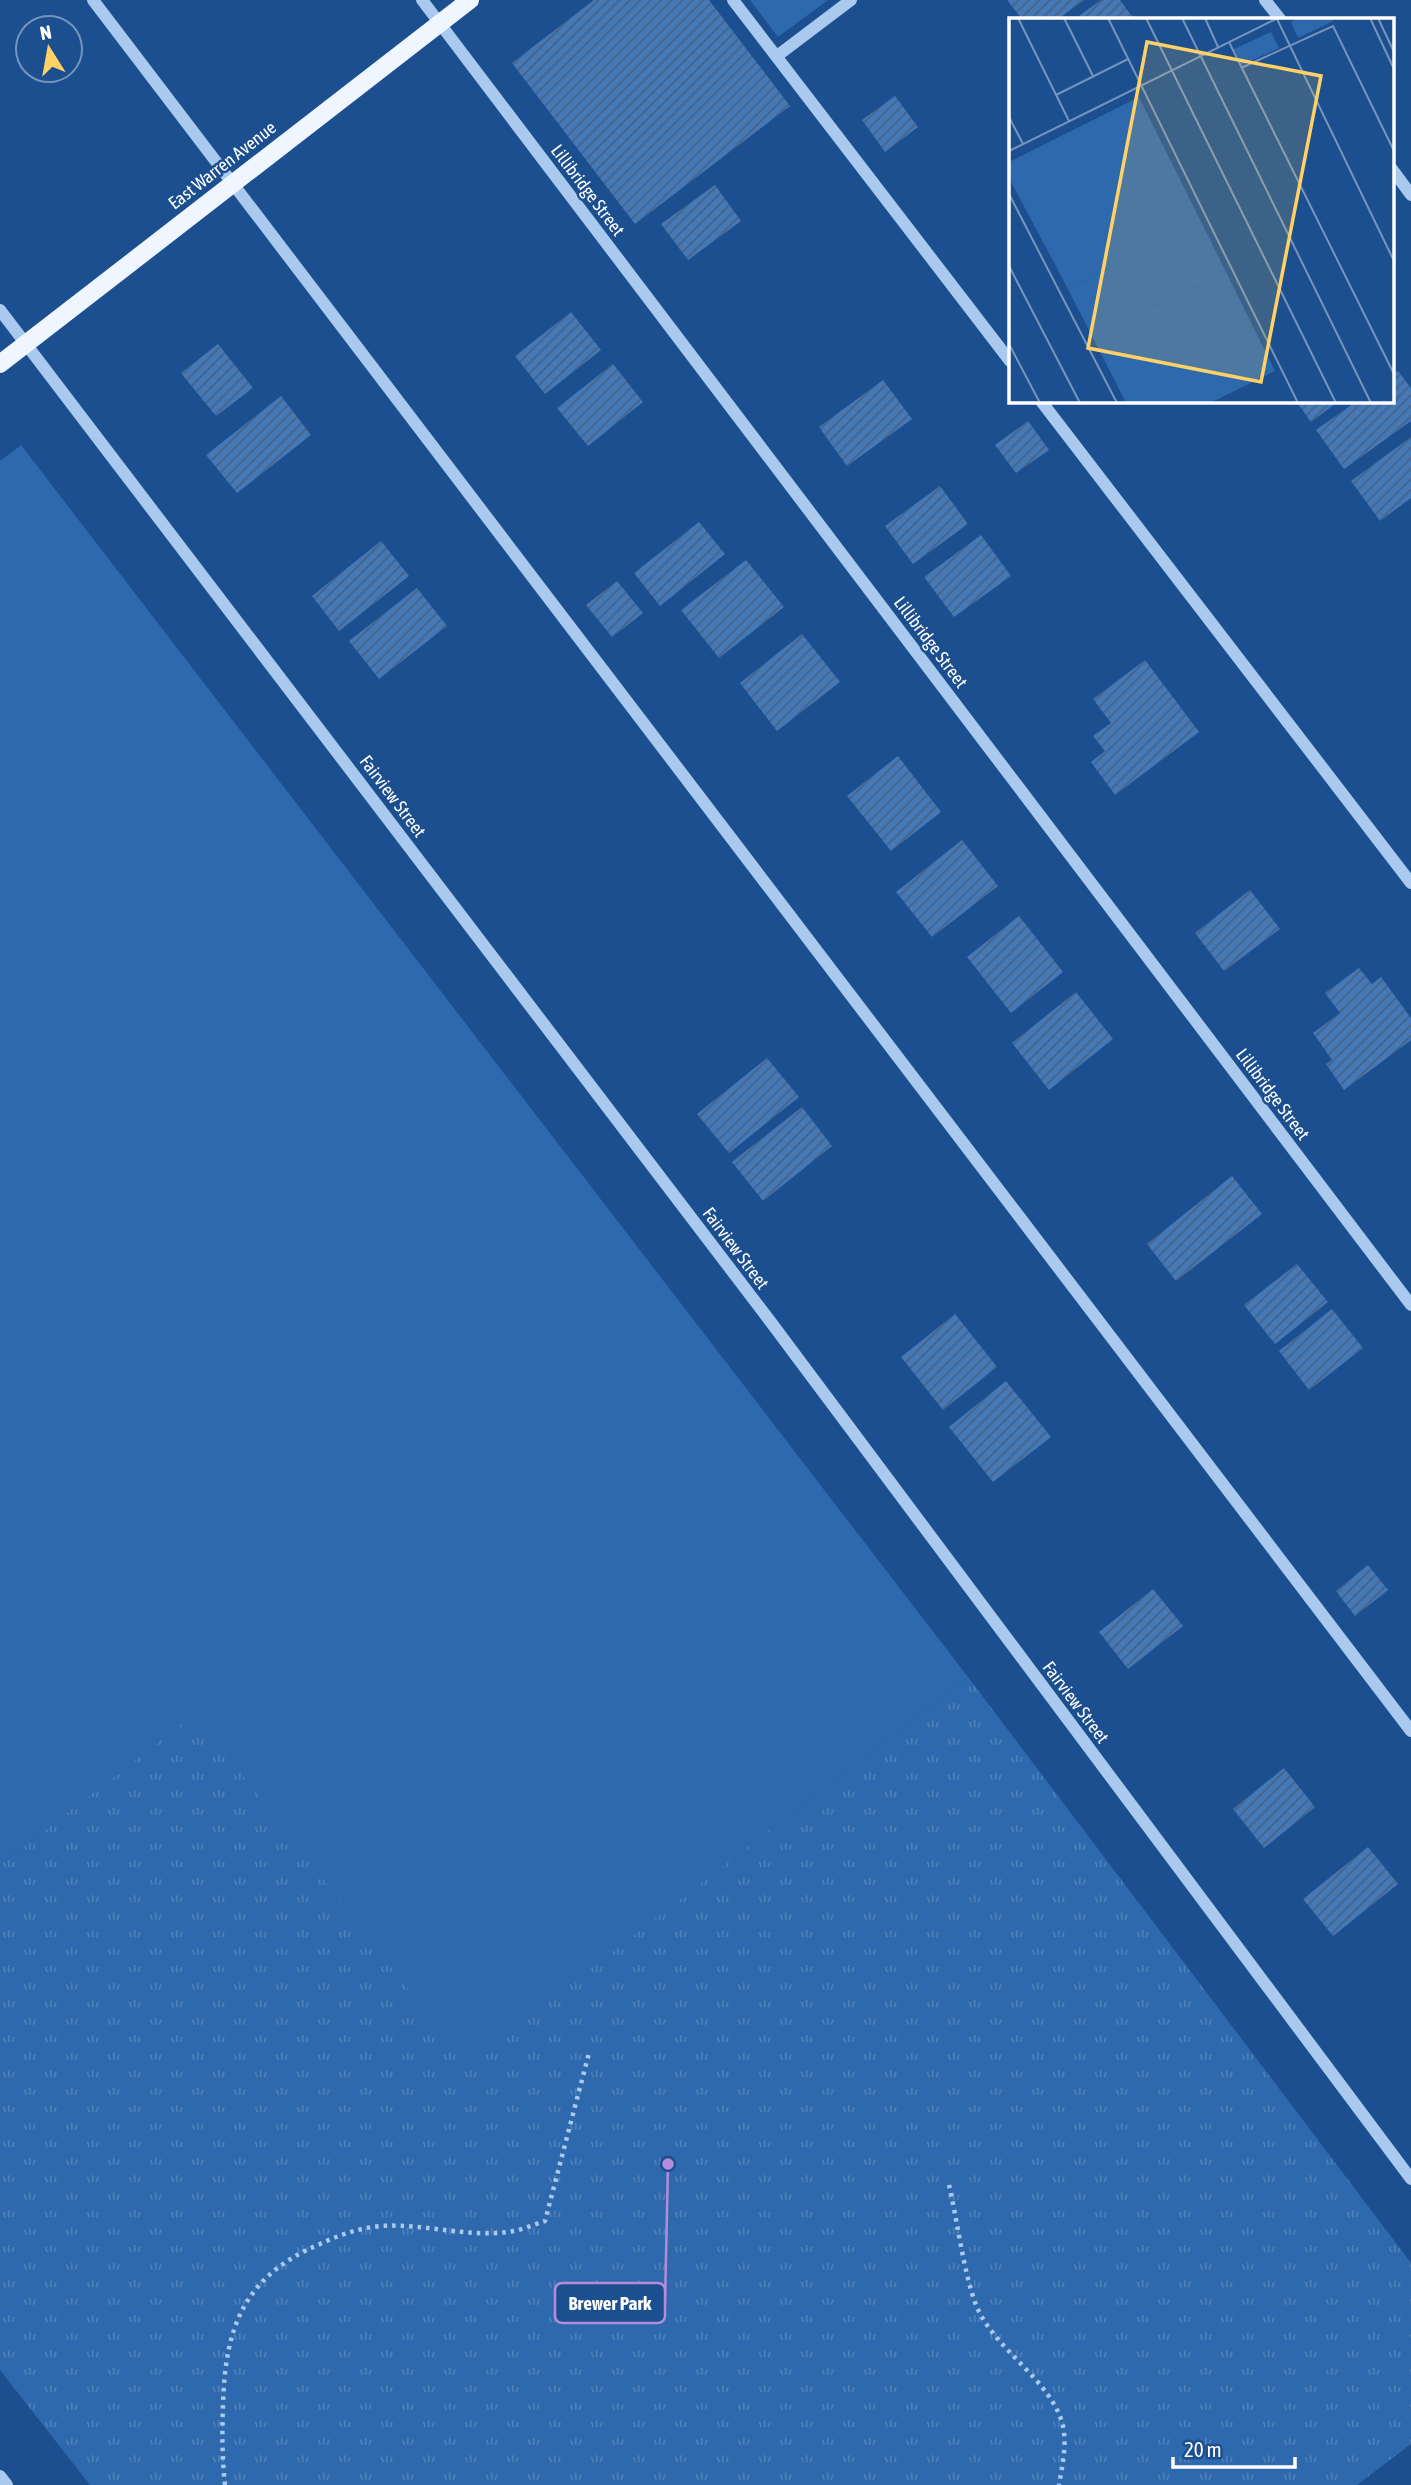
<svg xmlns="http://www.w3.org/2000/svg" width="1411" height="2485" font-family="'Asap Condensed',sans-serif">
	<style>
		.green { fill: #2e69ad }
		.park { fill: url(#park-tufts) }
		.building { fill: url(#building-hatch) }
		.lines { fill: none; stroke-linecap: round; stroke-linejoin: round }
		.path { stroke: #a9c9ee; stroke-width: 4.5; stroke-dasharray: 3.5 5; stroke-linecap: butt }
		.minor { stroke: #a9c9ee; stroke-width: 12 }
		.major { stroke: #f0f6ff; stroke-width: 18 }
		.labels { text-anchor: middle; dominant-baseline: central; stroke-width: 5; stroke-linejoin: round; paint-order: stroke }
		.street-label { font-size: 18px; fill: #fff; stroke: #1b4f8f }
		.inset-road { fill: none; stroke: #7695bc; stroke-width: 2 }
		.view { fill: #ffd166; fill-opacity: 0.15; stroke: #ffd166; stroke-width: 3.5 }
		.inset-edge { fill: none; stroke: #fff; stroke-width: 3.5 }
		.leader { fill: none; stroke: #b68bdc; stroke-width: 2.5 }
		.callout-dot { fill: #b68bdc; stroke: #1b4f8f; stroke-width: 2.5 }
		.callout { fill: #1b4f8f; stroke: #b68bdc; stroke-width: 2.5 }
		.callout-label { font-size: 19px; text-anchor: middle; font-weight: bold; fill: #fff }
	</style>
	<defs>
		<pattern id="park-tufts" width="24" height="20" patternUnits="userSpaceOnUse" patternTransform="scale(1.75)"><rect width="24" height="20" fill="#2e69ad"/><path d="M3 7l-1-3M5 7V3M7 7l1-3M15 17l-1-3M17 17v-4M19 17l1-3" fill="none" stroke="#4d80b9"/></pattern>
		<pattern id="building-hatch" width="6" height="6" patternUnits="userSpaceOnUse" patternTransform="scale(1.75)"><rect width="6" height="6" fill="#4478b7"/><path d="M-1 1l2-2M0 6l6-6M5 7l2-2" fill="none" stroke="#486282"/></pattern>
	</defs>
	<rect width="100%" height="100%" fill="#1b4f8f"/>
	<!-- green -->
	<path class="green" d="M750 0H828L778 37Z
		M21 445 968 1677 467 2065 195 1715 0 1865V461Z"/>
	<!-- park -->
	<path class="park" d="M968 1677 1411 2263V2444L1357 2485H90L0 2370V1865L195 1714 467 2064Z"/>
	<!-- building -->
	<path class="building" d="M594 0H709L790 106 635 224 512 63Z
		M1007 0H1084L1058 19H1022Z
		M1101 0H1120L1134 19H1075Z
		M895 96 918 127 885 152 862 120Z
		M715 185 741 221 688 260 661 224Z
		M571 312 601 350 545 394 515 356Z
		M218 344 253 388 216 416 181 373Z
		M613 364 643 402 588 446 557 408Z
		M1398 371 1411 388V421L1344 469 1316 430 1357 401H1392V375Z
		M883 380 912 419 847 466 819 427Z
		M281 396 311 435 237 493 206 455Z
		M1296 401H1339L1311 422Z
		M1028 421 1049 450 1016 473 995 445Z
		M1411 437V498L1380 521 1351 481Z
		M940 486 968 524 913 564 885 526Z
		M699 522 725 554 660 606 634 573Z
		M981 535 1011 576 954 617 924 577Z
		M381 541 409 576 339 631 312 596Z
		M746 560 784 607 719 658 681 610Z
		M617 581 643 613 612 637 586 605Z
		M417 588 447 626 379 679 349 641Z
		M802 634 840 682 777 731 740 683Z
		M1145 660 1199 732 1115 795 1091 762 1105 751 1093 736 1111 723 1093 699Z
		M898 756 941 812 891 851 847 796Z
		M962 840 998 886 932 937 896 892Z
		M1250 890 1280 929 1224 971 1195 933Z
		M1019 916 1063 972 1011 1013 967 957Z
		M1359 968 1372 984 1381 977 1411 1018V1040L1344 1090 1326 1064 1332 1060 1313 1033 1340 1013 1325 993Z
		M1076 992 1113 1039 1049 1090 1012 1043Z
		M767 1058 799 1097 729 1153 697 1114Z
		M802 1107 832 1146 763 1201 732 1162Z
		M1232 1176 1262 1214 1176 1281 1147 1244Z
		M1297 1264 1328 1302 1275 1344 1244 1305Z
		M1332 1309 1363 1348 1309 1390 1279 1351Z
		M955 1314 997 1367 943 1410 901 1357Z
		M1006 1381 1051 1437 993 1482 949 1427Z
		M1368 1565 1388 1590 1355 1616 1336 1591Z
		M1153 1589 1183 1626 1128 1669 1099 1632Z
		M1284 1768 1315 1807 1264 1848 1233 1809Z
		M1368 1847 1398 1884 1333 1936 1303 1899Z"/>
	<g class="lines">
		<!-- path -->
		<path class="path" d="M949 2185C957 2219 964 2274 976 2305 995 2351 1052 2380 1063 2426 1067 2445 1062 2467 1059 2485
			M225 2485C222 2459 222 2432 223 2405 225 2327 244 2276 320 2244 339 2235 359 2228 381 2226 425 2223 470 2239 514 2231 524 2229 535 2224 545 2221L589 2053"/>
		<!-- minor -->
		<path class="minor" d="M93 0 1411 1731
			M422 0 1411 1305
			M733 0 1010 361
			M1265 0 1280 19
			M777 56 851 0
			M1392 169 1411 195
			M0 310 770 1321 1411 2179
			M1041 401 1411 883
			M0 2476 7 2485"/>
		<!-- major -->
		<path class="major" d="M0 364 470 0"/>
	</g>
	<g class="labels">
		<!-- street labels -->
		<g class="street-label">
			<text transform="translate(222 165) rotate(-38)">East Warren Avenue</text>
			<text transform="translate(588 190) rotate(53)">Lillibridge Street</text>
			<text transform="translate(931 642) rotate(53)">Lillibridge Street</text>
			<text transform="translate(393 796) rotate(53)">Fairview Street</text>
			<text transform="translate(1273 1094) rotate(53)">Lillibridge Street</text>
			<text transform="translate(736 1248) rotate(53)">Fairview Street</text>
			<text transform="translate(1076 1702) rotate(53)">Fairview Street</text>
		</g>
	</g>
	<!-- overview -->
	<g transform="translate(1009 18)">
		<rect width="385" height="385" fill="#1b4f8f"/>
		<path d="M289 0H323L324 3 289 20 282 4ZM262 14 270 30 233 47 225 31ZM130 79 217 254 146 289 121 240 59 271 0 160V144Z" fill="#2e69ad"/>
		<path d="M121 240 146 289 217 254 266 353 201 385H117L59 271Z" fill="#2e69ad"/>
		<path class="inset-road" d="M9 0 60 103M55 0 84 58M99 0 289 385M137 0 327 385M173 0 362 385M196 0 209 29M361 0 385 51M369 0 385 34M268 1 385 243M220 24 385 356M232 50 324 8 385 133M47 77 119 41M0 99 14 126M0 133 269 0M0 176 108 385M0 248 71 385M0 326 31 385"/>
		<path class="view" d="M138 24 312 58 252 364 79 330Z"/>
		<rect width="385" height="385" class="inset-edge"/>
	</g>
	<!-- callouts -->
	<path class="leader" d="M668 2164L665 2303"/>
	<circle class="callout-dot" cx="668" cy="2164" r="7"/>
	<rect class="callout" x="555" y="2283" width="110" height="40" rx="7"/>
	<g class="callout-label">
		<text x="610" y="2310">Brewer Park</text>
	</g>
	<!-- north arrow -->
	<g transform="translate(49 49) rotate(349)"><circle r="33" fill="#1b4f8f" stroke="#7695bc" stroke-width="2"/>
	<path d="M0-5L12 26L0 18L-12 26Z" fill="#ffd166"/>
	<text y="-10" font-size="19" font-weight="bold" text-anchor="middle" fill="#ffffff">N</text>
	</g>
	<!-- scale -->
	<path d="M1173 2457v10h122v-10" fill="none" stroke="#ffffff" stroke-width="3.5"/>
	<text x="1184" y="2457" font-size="21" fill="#ffffff" stroke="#1b4f8f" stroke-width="5" paint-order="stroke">20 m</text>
</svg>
